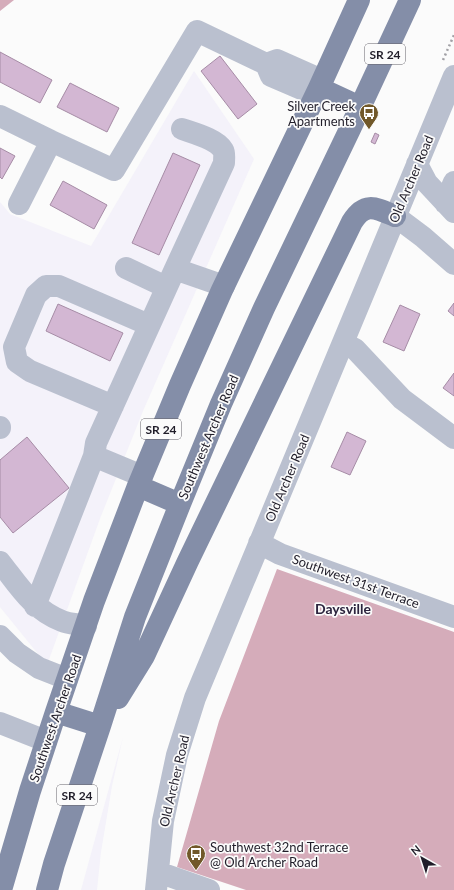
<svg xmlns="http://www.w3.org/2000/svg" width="454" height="890" font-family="Lato,sans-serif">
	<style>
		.built { fill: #f4f2fa }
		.forest { fill: #d5acba }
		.building { fill: #d3b7d3; stroke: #a68ca6 }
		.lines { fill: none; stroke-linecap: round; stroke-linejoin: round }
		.path { stroke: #a2a1a6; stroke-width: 2.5; stroke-dasharray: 2 3; stroke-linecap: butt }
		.minor { stroke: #bac0cf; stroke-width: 22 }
		.major { stroke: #848ea8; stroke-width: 22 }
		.labels { text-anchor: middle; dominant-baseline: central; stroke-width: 3.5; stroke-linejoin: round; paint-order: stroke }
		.shield { fill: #fbfbfb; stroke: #626068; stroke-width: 1 }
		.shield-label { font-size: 12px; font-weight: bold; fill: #201d29 }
		.poi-label { font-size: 13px; fill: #201d29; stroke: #fbfbfb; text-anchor: end }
		.street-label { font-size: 13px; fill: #201d29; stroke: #fbfbfb }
		.neighbourhood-label { font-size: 14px; font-weight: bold; fill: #2c243e; stroke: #fbfbfb }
	</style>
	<rect width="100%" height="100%" fill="#fbfbfb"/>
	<!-- built -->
	<path class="built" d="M194 71 254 159 143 411 101 516 47 665 0 607V202L10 214 91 246Z
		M123 737 112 786 101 852 97 890H81Z"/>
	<!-- forest -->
	<path class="forest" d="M0 0H14L0 11Z
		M277 569 454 632V890H246L177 867 219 721Z"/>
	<!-- building -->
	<path class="building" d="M0 52 52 80 40 103 0 82Z
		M220 56 257 104 238 119 201 71Z
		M70 83 119 108 107 132 57 107Z
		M375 133 379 135 375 144 371 142Z
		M0 148 15 156 2 179 0 177Z
		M173 153 200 165 159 255 132 243Z
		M63 181 107 205 94 229 50 205Z
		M454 303V316L448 311Z
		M58 304 123 333 110 361 46 331Z
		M400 305 420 314 404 351 383 342Z
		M454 373V396L443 388Z
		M347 432 366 441 350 475 331 467Z
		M27 437 69 488 13 533 0 517V460Z"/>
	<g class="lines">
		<!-- path -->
		<path class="path" d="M443 60 454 35"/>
		<!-- minor -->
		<path class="minor" d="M277 60 313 76 319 88 306 91 271 76 266 64Z
			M0 116 51 141 114 170 197 31 266 64
			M417 164 427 183 454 212
			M445 203 454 182
			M19 204 51 141
			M395 216 423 237 454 264
			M126 268 166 287
			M175 269 224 163C224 158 225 153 223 150 217 139 193 133 182 129
			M343 343 355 349 402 399 454 438
			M113 406 30 371 17 362 14 347 36 295 46 286H59L149 325
			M0 427V428
			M142 476 94 456 96 443 175 269 224 286
			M259 543 280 554 454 617
			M0 562C19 586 33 610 62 621 69 624 78 624 86 626
			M35 606 94 456
			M0 636 17 653 39 668 67 679
			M0 723 46 741
			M158 872 209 890
			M156 890 163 821 177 755 195 698 454 76"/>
		<!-- major -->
		<path class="major" d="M319 88 360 107
			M138 486 180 504
			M118 698 144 656 188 561 352 222C365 201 376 208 395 216
			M56 712 100 726
			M1 890 30 791 56 712 94 601 138 486 180 385 222 290 319 88 359 0
			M47 890 54 864 100 726 135 617 180 504 221 404 264 308 350 129 410 0"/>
	</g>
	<!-- icons -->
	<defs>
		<g id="bus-pin" transform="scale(1)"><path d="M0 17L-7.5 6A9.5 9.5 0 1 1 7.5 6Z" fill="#715829" stroke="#fbfbfb"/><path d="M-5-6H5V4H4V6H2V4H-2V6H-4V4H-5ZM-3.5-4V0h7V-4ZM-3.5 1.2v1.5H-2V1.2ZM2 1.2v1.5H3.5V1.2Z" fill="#fff"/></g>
	</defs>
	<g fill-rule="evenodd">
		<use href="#bus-pin" x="369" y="113"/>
		<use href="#bus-pin" x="196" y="854"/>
	</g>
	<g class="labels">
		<!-- shield labels -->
		<g class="shield">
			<rect x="365" y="44" width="40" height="20" rx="3"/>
			<rect x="141" y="419" width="40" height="20" rx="3"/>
			<rect x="57" y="785" width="40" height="20" rx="3"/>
		</g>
		<g class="shield-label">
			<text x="385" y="54">SR 24</text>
			<text x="161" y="429">SR 24</text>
			<text x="77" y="795">SR 24</text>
		</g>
		<!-- poi labels -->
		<g class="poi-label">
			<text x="355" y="106">Silver Creek<tspan x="355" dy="15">Apartments</tspan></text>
			<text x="210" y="847" text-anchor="start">Southwest 32nd Terrace<tspan x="210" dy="15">@ Old Archer Road</tspan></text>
		</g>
		<!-- street labels -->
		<g class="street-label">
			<text transform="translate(411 179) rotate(-67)">Old Archer Road</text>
			<text transform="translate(208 437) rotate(-67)">Southwest Archer Road</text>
			<text transform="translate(287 478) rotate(-67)">Old Archer Road</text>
			<text transform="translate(356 581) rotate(20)">Southwest 31st Terrace</text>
			<text transform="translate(55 718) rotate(-71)">Southwest Archer Road</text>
			<text transform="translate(174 781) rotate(-77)">Old Archer Road</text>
		</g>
		<!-- neighbourhood labels -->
		<g class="neighbourhood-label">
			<text x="343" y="608">Daysville</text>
		</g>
	</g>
	<!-- north arrow -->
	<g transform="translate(422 858) rotate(321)" stroke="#fbfbfb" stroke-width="3" paint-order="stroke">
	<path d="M0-3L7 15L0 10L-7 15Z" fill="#201d29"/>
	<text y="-6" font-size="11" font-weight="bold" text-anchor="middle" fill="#201d29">N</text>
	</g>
</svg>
